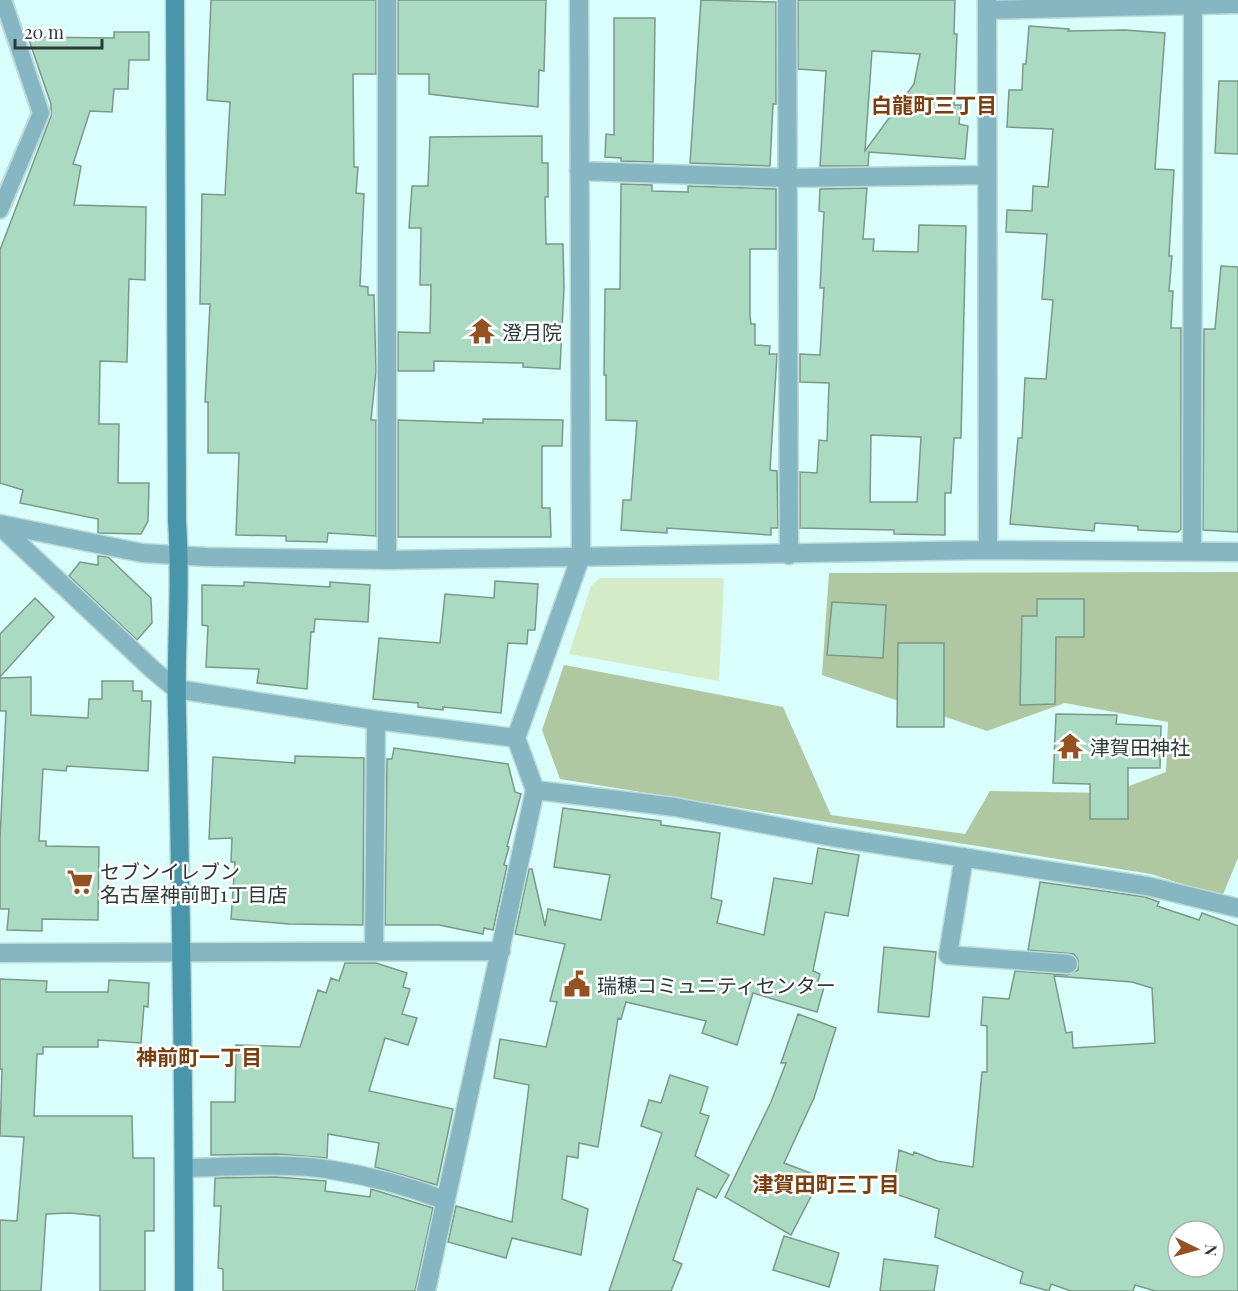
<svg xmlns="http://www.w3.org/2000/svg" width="1238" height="1291" font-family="'Playfair Display','Noto Sans JP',serif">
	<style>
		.green { fill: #d3ebc6 }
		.forest { fill: #afc8a2 }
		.building { fill: #abdac2; stroke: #7c9889; stroke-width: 1.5; fill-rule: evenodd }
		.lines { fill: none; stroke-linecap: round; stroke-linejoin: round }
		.lane-casing { stroke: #badbd8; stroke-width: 20 }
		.street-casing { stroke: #badbd8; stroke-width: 21 }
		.secondary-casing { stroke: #badbd8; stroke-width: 21 }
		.lane { stroke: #87b6c3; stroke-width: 16 }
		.street { stroke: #87b6c3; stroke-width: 18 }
		.secondary { stroke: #4996aa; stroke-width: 18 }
		.labels { text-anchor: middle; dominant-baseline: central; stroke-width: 5; stroke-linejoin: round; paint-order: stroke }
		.poi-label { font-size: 20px; fill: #2b3a38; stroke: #fff; text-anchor: start }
		.neighbourhood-label { font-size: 21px; font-weight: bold; fill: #7a3f11; stroke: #fff }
	</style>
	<rect width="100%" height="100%" fill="#d9fefb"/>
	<!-- green -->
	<path class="green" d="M600 578H724L719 681 569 654 591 586Z"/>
	<!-- forest -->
	<path class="forest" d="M1238 572V858L1222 897 1151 874 560 779 542 730 564 665 783 707 831 815 965 834 990 791 1111 793 1166 772 1168 722 1065 703 987 731 822 675 829 573Z"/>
	<!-- building -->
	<path class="building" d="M211 0H376V74H353L354 167H358L356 193 364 194 360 286 368 287V295H374L376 371 371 420H376V536L328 533 327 542 286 541V536L236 535 239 453H208V402H205L210 304H200L202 194 225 195 230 102 207 100Z
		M398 0H546L544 71 539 70 538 107 429 94V74H398Z
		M701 0 776 2V104H773L770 166 690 163Z
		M798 0H955L954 34H957L954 105H961L959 124 968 126 965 159 869 152 868 166H820L826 71 798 69ZM872 51 920 54 914 84 865 151Z
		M614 18H655L653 162 621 161V158L605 157 606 134 614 135Z
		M1029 26 1069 29 1068 31 1125 30 1165 33 1155 169 1174 170 1169 256H1172L1169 291H1173L1171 328H1181V529L1178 532 1138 530V526L1095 523 1094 531 1010 524 1018 438H1022L1025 378 1046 379 1053 300 1042 299 1047 234 1006 232 1007 210 1032 211 1033 186 1048 187 1053 129 1007 127 1009 90H1022L1023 64H1026Z
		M114 32H149V60H129L128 89H114L112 112 90 111 73 164 81 166 74 205 146 207 145 280 129 279 127 362 100 361 99 424H119L118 483H149L148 521 141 534 98 533V519L20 503 23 490 0 483V250L51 116V104L28 37 114 38Z
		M1219 81H1238V154L1215 153Z
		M542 136V163H548V197H545L546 244H563L564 288 560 369 523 367V363L434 361V371H398V332L430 333 431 285H420L421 228H409L412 186H428L430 137Z
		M621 184 652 185V191L688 192V186L776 189V249H750V316L751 324H755V345L770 346 769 354H777L770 470 777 471 778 528H771V535L667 528V533L621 530 623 500H631L637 421 606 420V375H604L605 289H620Z
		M867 188 863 239H874L873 251 918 252 919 225 966 226 961 438H954L951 493H945V535L894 534V530L800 528V472L817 473 819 440 827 441 829 383 800 382V354L820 355 824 288H820L824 212 819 211 820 189ZM871 435 921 437 917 502H870Z
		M1221 266 1238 267V532L1203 530 1204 329H1215Z
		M483 419 563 420 562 446H542V508H550L551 537H398V420L483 423Z
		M98 556 108 557 151 598 152 623 137 640 69 576 80 562 98 565Z
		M495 581 538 584 535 630H528L527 644 508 643 501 713 443 707V710L418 707V703L373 699 379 638 440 643 445 594 494 598Z
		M244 582 330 587V582L370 585 368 622 315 619 314 632H311L307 689 257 683 259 669 206 667 208 626 202 625V585L244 586Z
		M35 598 54 617 0 677V634Z
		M1037 599H1084V637H1056L1055 704 1020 705 1022 616H1037Z
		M832 602 886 605 883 658 827 655Z
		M898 643H944V727H897Z
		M31 677V715L88 718 89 699H102V681H133V691H142V701H151L148 771 67 766 66 771 43 769 39 841H46V846L99 847 98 920 42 919V931L7 930 9 909H0V839L6 711H0V678Z
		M1056 714 1117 715 1116 724 1161 726 1160 768H1128V819H1090V784L1053 783Z
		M394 748 508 764 515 792 521 794 507 846 509 847 504 865 507 866 493 930 484 928 483 934 439 925H385L387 759H392Z
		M295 756 364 758 363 925 289 924 231 919 235 862H231L232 838 209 839 213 757 295 763Z
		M563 808 661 821V825L720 833 711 898 722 901 717 923 764 935 774 878 812 884 818 848 859 855 848 916 825 912 813 971 820 974 817 985 824 987 817 1012 753 993 737 1045 702 1033 706 1021 626 1002 621 1019 618 1018 598 1147 579 1143 578 1158 567 1156 562 1199 588 1209 581 1255 512 1238 506 1258 448 1242 456 1206 512 1222 529 1085 494 1078 500 1039 546 1047 557 1002 550 1001 565 944 515 934 529 869H532L545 926 548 909 601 920 610 875 554 867Z
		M1040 882 1145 897 1159 902 1157 906 1199 920 1202 913 1238 926V1291H1155L1135 1285 1133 1291H1071L1051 1284 1049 1291 1020 1283 1023 1272 935 1237 939 1209 893 1193 899 1150 913 1155 914 1152 937 1161 973 1167 982 1072H987V1026L981 1025 983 997 1009 999 1015 971 1067 975 1078 970V960L1074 954 1028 950ZM1054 976 1132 982 1152 988 1155 1043 1073 1048 1072 1032 1066 1033ZM1178 1231H1214V1267H1178Z
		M884 947 936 952 929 1017 878 1012Z
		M345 963H376L407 973 403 987 410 989 402 1014 417 1018 408 1045 385 1038 369 1091 453 1109 437 1185 375 1167 379 1143 328 1134 327 1158 277 1154 211 1155V1102H235L236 1045 300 1047 318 990 326 993 331 978 339 981Z
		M0 979 47 981 46 992H108L109 980 149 983 148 1007 144 1006 141 1043 98 1040V1047H43V1054H37L34 1116H132L133 1158H154V1231H145V1291H100V1216L70 1213 46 1214 41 1291H0V1220L17 1221 24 1137 0 1136 2 1069H0Z
		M798 1014 836 1028 814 1098 784 1163 821 1177 791 1235 725 1197 771 1102 786 1063H781Z
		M670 1075 708 1087 700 1113 709 1116 695 1156 729 1175 716 1198 697 1188 673 1260 682 1264 671 1291H609L662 1133 641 1126 649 1100 661 1103Z
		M277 1177 326 1181 325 1191 370 1197 371 1189 433 1208 415 1291H223V1269L218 1268 221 1206H214L215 1178Z
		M784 1236 839 1253 829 1287 773 1270Z
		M884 1259 938 1266 934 1291H880Z"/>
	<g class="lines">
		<!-- lane casing -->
		<g class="lane-casing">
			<path id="lane" d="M0 210 41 113 3 0"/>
		</g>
		<!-- street casing -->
		<g class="street-casing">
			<path id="street" d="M387 0V560
				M787 0 789 555
				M987 0 988 550
				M987 10 1238 4
				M579 171 788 178 985 175
				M0 524 142 553 207 557 387 560 988 550 1238 552
				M0 526 152 669 176 689 376 720 516 738
				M1192 551 1193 0
				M535 790 675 807 832 837 1147 886 1238 908
				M964 857 948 955 1068 964
				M374 950 376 720
				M0 953 501 951
				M184 1168C232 1167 284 1162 332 1170 370 1176 408 1186 444 1200
				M426 1291 535 790 516 738 581 556 579 0"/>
		</g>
		<!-- secondary casing -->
		<g class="secondary-casing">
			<path id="secondary" d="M175 0 177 521C182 586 175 647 177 711 181 904 184 1098 184 1291"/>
		</g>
		<!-- lane -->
		<use href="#lane" class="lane"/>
		<!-- street -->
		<use href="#street" class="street"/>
		<!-- secondary -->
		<use href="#secondary" class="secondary"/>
	</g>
	<!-- icons -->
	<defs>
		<g id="temple-bare" transform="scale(2.07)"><path d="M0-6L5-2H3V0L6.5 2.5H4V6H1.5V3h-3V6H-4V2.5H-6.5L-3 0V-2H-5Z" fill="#945121" stroke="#fff" stroke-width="2.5" paint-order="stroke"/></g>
		<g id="supermarket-bare" transform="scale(2.07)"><path d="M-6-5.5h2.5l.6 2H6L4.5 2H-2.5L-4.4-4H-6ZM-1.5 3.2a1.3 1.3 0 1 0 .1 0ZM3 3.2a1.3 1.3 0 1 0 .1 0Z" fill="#945121" stroke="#fff" stroke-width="2.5" paint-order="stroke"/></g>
		<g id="civic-bare" transform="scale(2.07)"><path d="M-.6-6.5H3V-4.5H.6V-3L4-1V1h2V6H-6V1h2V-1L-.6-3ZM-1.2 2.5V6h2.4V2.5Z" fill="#945121" stroke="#fff" stroke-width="2.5" paint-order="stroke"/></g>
	</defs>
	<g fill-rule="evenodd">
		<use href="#temple-bare" x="482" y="331"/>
		<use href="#temple-bare" x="1070" y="746"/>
		<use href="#supermarket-bare" x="80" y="882"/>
		<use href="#civic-bare" x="577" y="984"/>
	</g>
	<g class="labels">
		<!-- poi labels -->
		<g class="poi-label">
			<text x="502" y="331">澄月院</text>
			<text x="1090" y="746">津賀田神社</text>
			<text x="100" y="870">セブンイレブン<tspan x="100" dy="23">名古屋神前町1丁目店</tspan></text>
			<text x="597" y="984">瑞穂コミュニティセンター</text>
		</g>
		<!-- neighbourhood labels -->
		<g class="neighbourhood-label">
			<text x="934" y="104">白龍町三丁目</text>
			<text x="199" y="1056">神前町一丁目</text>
			<text x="826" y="1183">津賀田町三丁目</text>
		</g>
	</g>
	<!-- north arrow -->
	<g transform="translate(1196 1249) rotate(95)"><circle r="28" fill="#ffffff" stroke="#aab0af" stroke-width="1.5"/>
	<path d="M0-4.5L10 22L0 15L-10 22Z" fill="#945121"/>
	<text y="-9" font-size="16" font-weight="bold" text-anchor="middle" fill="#2b3a38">N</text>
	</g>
	<!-- scale -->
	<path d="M15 39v9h87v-9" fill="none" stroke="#2b3a38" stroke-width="3"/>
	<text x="24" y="39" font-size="18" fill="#2b3a38" stroke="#ffffff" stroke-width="4.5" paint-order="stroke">20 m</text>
</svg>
